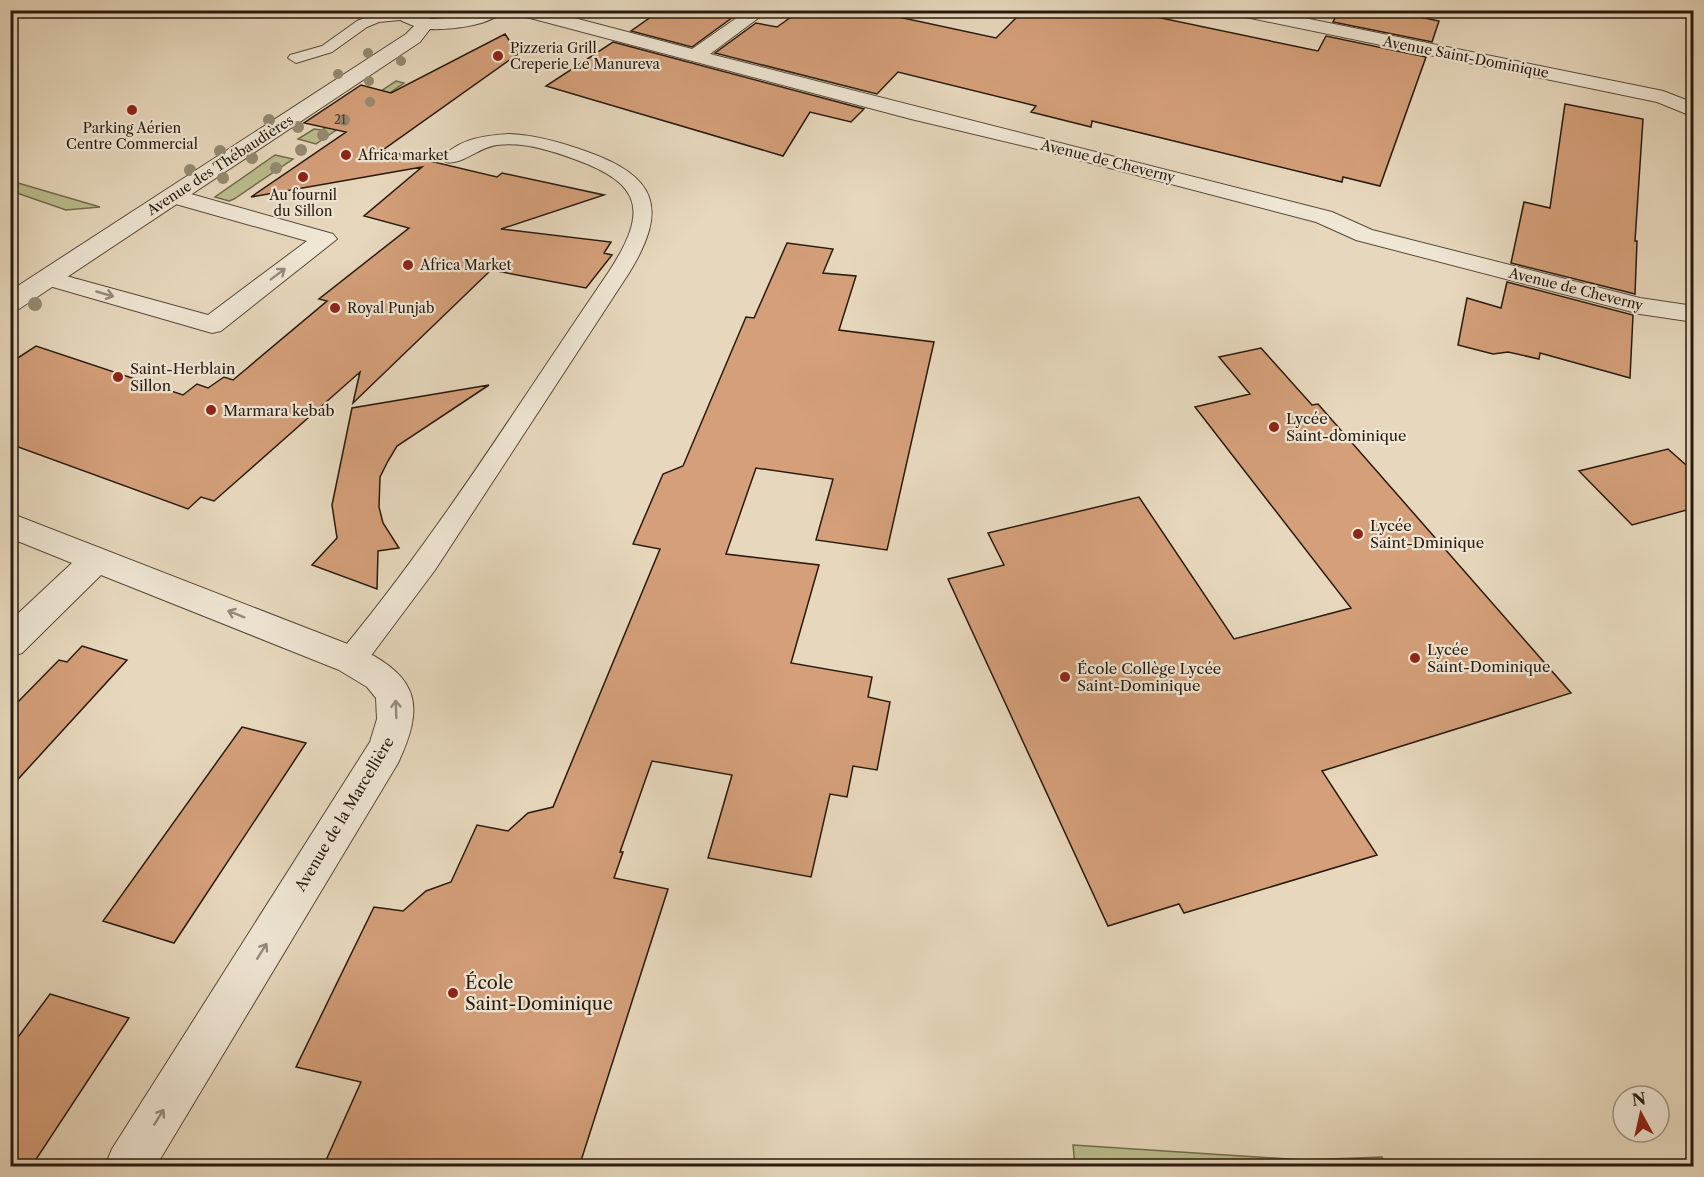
<svg xmlns="http://www.w3.org/2000/svg" width="1704" height="1177" font-family="'Libre Caslon Text',serif">
	<style>
		.green { fill: #bbbd8d; stroke: #726c4e; stroke-width: 1.5 }
		.building { fill: #d49f79; stroke: #281a0f; stroke-width: 1.5 }
		.lines { fill: none; stroke-linecap: round; stroke-linejoin: round }
		.service-casing { stroke: #584a3a; stroke-width: 2 }
		.minor-casing { stroke: #584a3a; stroke-width: 2 }
		.tertiary-casing { stroke: #584a3a; stroke-width: 2 }
		.service { fill: #efe6d4; fill-rule: evenodd }
		.minor { fill: #efe6d4; fill-rule: evenodd }
		.tertiary { fill: #efe6d4; fill-rule: evenodd }
		.tree { fill: #968a72 }
		.oneway { stroke: #958a7b }
		.poi-dot { fill: #8f2418; stroke: #efe6d4; stroke-width: 2 }
		.labels { text-anchor: middle; dominant-baseline: central; stroke-width: 4.5; stroke-linejoin: round; paint-order: stroke }
		.number-label { font-size: 12px; fill: #533b2a }
		.far-poi-label { font-size: 14px; fill: #281a0f; stroke: #efe6d4; text-anchor: start }
		.far-street-label { font-size: 14px; fill: #281a0f; stroke: #efe6d4 }
		.poi-label { font-size: 15px; fill: #281a0f; stroke: #efe6d4; text-anchor: start }
		.street-label { font-size: 15px; fill: #281a0f; stroke: #efe6d4 }
		.near-poi-label { font-size: 18px; fill: #281a0f; stroke: #efe6d4; text-anchor: start }
	</style>
	<rect width="100%" height="100%" fill="#e7d8bd"/>
	<filter id="stains"><feTurbulence type="fractalNoise" baseFrequency=".00333" numOctaves="4"/><feColorMatrix values="0 0 0 0 .2 0 0 0 0 .09 0 0 0 0 .02 0 0 0 .5 -.17"/></filter>
	<radialGradient id="worn" r=".72"><stop offset=".6" stop-color="#630" stop-opacity="0"/><stop offset="1" stop-color="#630" stop-opacity=".3"/></radialGradient>
	<!-- green -->
	<path class="green" d="M396 81 404 83 316 144 298 139 314 129 322 130Z
		M275 155 293 159 234 199 229 201 215 197Z
		M11 181 100 207 66 210 11 191Z
		M1073 1145 1304 1160 1382 1157 1385 1166H1075Z"/>
	<!-- building -->
	<path class="building" d="M661 10H704L733 17 692 47 631 31Z
		M801 10H866L996 38 1024 10H1123L1318 51 1326 36 1426 57 1380 186 1343 177 1342 182 1092 121 1091 127 1031 112 1036 106 898 72 877 94 715 53 756 23 777 27Z
		M1339 10H1387L1439 21 1432 42 1333 22Z
		M505 34 518 54 383 150 497 177 502 173 604 195 501 229 611 242 604 253 612 255 586 288 491 270 353 403 360 372 214 501 201 497 188 509 10 444V363L36 346 183 395 197 384 208 388 224 377 233 380 327 301 319 299 409 228 364 216 422 167 251 197 346 132 304 123 361 85 391 93Z
		M613 42 864 109 851 122 810 112 783 156 546 86Z
		M1565 104 1643 119 1635 241H1637L1635 294 1511 263 1524 202 1550 208Z
		M787 243 833 249 823 273 856 276 839 330 934 342 887 550 816 540 833 479 756 468 726 554 819 565 791 663 872 677 868 697 890 702 877 770 853 766 847 797 830 794 811 877 708 858 732 775 652 761 620 852H623L614 878 668 889 579 1167H323L361 1082 296 1067 374 907 403 911 426 891 451 882 477 825 508 831 528 813 553 807 660 549 633 544 663 474 683 466 746 317 754 318Z
		M1507 282 1633 315 1630 378 1540 353 1539 359 1508 352 1493 354 1458 345 1467 298 1501 308Z
		M1261 348 1312 405 1318 404 1571 693 1322 771 1377 855 1184 913 1179 904 1108 926 948 579 1004 565 988 533 1139 497 1234 639 1351 608 1195 407 1250 394 1219 357Z
		M489 385 397 446 388 461 380 477 379 507 383 523 399 548 378 551 377 589 312 565 337 538 332 505 352 408Z
		M1668 449 1694 472V508L1632 525 1579 471Z
		M82 646 127 660 10 788V710L59 660 67 662Z
		M242 727 306 743 174 943 103 921Z
		M50 994 129 1018 31 1167H10V1048Z"/>
	<g class="lines">
		<!-- service casing -->
		<g class="service-casing">
			<path id="service" d="M405 12 412 16 410 19 379 22 367 27 332 52 296 63 288 58 290 55 322 46 357 21 372 15Z
				M509 134C535 135 560 142 585 151 657 176 669 208 629 273L435 570 361 669 351 672 341 669 337 660 341 651C439 533 521 400 608 273 648 212 644 184 574 159 549 150 524 142 497 145 479 147 461 166 446 162L443 158C457 139 487 135 509 134Z"/>
		</g>
		<!-- minor casing -->
		<g class="minor-casing">
			<path id="minor" d="M512 10H544L692 49 748 10H769L710 54 1332 212 1372 230 1640 298 1694 306V322L1640 314 1356 240 1316 222 1041 150 911 119 515 14Z
				M1227 10H1265L1663 91 1694 103V117L1657 102 1236 15Z
				M173 189 333 234 337 239 221 331 212 333 39 283 36 278 39 273 48 271 208 315 307 241 165 201 162 196 165 191Z
				M10 513 363 650C420 679 424 707 398 763L156 1166H105L112 1149 370 742 377 719 376 698 367 687 339 670 101 575 22 653 10 657V621L72 563 10 538Z"/>
		</g>
		<!-- tertiary casing -->
		<g class="tertiary-casing">
			<path id="tertiary" d="M391 10H411L423 17 432 19 460 17 480 10H504C491 26 449 30 430 29L420 42 19 309 10 311V291L406 34 414 26 402 21Z"/>
		</g>
		<!-- service -->
		<use href="#service" class="service"/>
		<!-- minor -->
		<use href="#minor" class="minor"/>
		<!-- tertiary -->
		<use href="#tertiary" class="tertiary"/>
	</g>
	<!-- trees -->
	<g class="tree">
		<circle cx="368" cy="53" r="5"/>
		<circle cx="401" cy="61" r="5"/>
		<circle cx="338" cy="74" r="5"/>
		<circle cx="369" cy="81" r="5"/>
		<circle cx="370" cy="102" r="5"/>
		<circle cx="269" cy="120" r="6"/>
		<circle cx="344" cy="120" r="6"/>
		<circle cx="298" cy="127" r="6"/>
		<circle cx="323" cy="135" r="6"/>
		<circle cx="301" cy="150" r="6"/>
		<circle cx="220" cy="151" r="6"/>
		<circle cx="252" cy="158" r="6"/>
		<circle cx="276" cy="168" r="6"/>
		<circle cx="190" cy="170" r="6"/>
		<circle cx="223" cy="178" r="6"/>
		<circle cx="35" cy="304" r="7"/>
	</g>
	<!-- one-way arrows -->
	<defs><path id="oneway-shaft" d="M-6 0H5M1.5-3L5.5 0L1.5 3" fill="none" stroke-width="1.6" stroke-linecap="round" stroke-linejoin="round" transform="scale(1.5)"/></defs>
	<g class="oneway">
		<use href="#oneway-shaft" transform="translate(278 274) rotate(-37)"/>
		<use href="#oneway-shaft" transform="translate(105 294) rotate(16)"/>
		<use href="#oneway-shaft" transform="translate(236 614) rotate(-158)"/>
		<use href="#oneway-shaft" transform="translate(396 709) rotate(-92)"/>
		<use href="#oneway-shaft" transform="translate(262 951) rotate(-58)"/>
		<use href="#oneway-shaft" transform="translate(159 1117) rotate(-58)"/>
	</g>
	<!-- markers -->
	<g class="poi-dot">
		<circle cx="498" cy="56" r="6"/>
		<circle cx="132" cy="110" r="6"/>
		<circle cx="346" cy="155" r="6"/>
		<circle cx="303" cy="177" r="6"/>
		<circle cx="408" cy="265" r="6"/>
		<circle cx="335" cy="308" r="6"/>
		<circle cx="118" cy="377" r="6"/>
		<circle cx="211" cy="410" r="6"/>
		<circle cx="1274" cy="427" r="6"/>
		<circle cx="1358" cy="534" r="6"/>
		<circle cx="1415" cy="658" r="6"/>
		<circle cx="1065" cy="677" r="6"/>
		<circle cx="453" cy="993" r="6"/>
	</g>
	<g class="labels">
		<!-- number labels -->
		<g class="number-label">
			<text x="340" y="119">21</text>
		</g>
		<!-- far-poi labels -->
		<g class="far-poi-label">
			<text x="510" y="48">Pizzeria Grill<tspan x="510" dy="16">Creperie Le Manureva</tspan></text>
			<text x="132" y="128" text-anchor="middle">Parking Aérien<tspan x="132" dy="16">Centre Commercial</tspan></text>
			<text x="358" y="155">Africa market</text>
			<text x="303" y="195" text-anchor="middle">Au fournil<tspan x="303" dy="16">du Sillon</tspan></text>
			<text x="420" y="265">Africa Market</text>
			<text x="347" y="308">Royal Punjab</text>
		</g>
		<!-- far-street labels -->
		<g class="far-street-label">
			<text transform="translate(1466 57) rotate(11)">Avenue Saint-Dominique</text>
			<text transform="translate(1108 161) rotate(14)">Avenue de Cheverny</text>
			<text transform="translate(220 165) rotate(-33)">Avenue des Thébaudières</text>
			<text transform="translate(1576 289) rotate(14)">Avenue de Cheverny</text>
		</g>
		<!-- poi labels -->
		<g class="poi-label">
			<text x="130" y="368">Saint-Herblain<tspan x="130" dy="17">Sillon</tspan></text>
			<text x="223" y="410">Marmara kebab</text>
			<text x="1286" y="418">Lycée<tspan x="1286" dy="17">Saint-dominique</tspan></text>
			<text x="1370" y="525">Lycée<tspan x="1370" dy="17">Saint-Dminique</tspan></text>
			<text x="1427" y="649">Lycée<tspan x="1427" dy="17">Saint-Dominique</tspan></text>
			<text x="1077" y="668">École Collège Lycée<tspan x="1077" dy="17">Saint-Dominique</tspan></text>
		</g>
		<!-- street labels -->
		<g class="street-label">
			<text transform="translate(344 814) rotate(-59)">Avenue de la Marcellière</text>
		</g>
		<!-- near-poi labels -->
		<g class="near-poi-label">
			<text x="465" y="983">École<tspan x="465" dy="21">Saint-Dominique</tspan></text>
		</g>
	</g>
	<!-- margin -->
	<rect width="1704" height="1177" fill="none" stroke="#e7d8bd" stroke-width="36"/>
	<rect x="12" y="12" width="1680" height="1153" fill="none" stroke="#281a0f" stroke-width="3"/>
	<rect x="18" y="18" width="1668" height="1141" fill="none" stroke="#281a0f" stroke-width="1.5"/>
	<!-- north arrow -->
	<g transform="translate(1641 1114) rotate(352)"><circle r="28" fill="#efe6d4" stroke="#9f9485" stroke-width="1.5"/>
	<path d="M0-4.5L10 22L0 15L-10 22Z" fill="#8f2418"/>
	<text y="-9" font-size="16" font-weight="bold" text-anchor="middle" fill="#281a0f">N</text>
	</g>
	<rect width="100%" height="100%" filter="url(#stains)"/>
	<rect width="100%" height="100%" fill="url(#worn)"/>
</svg>
